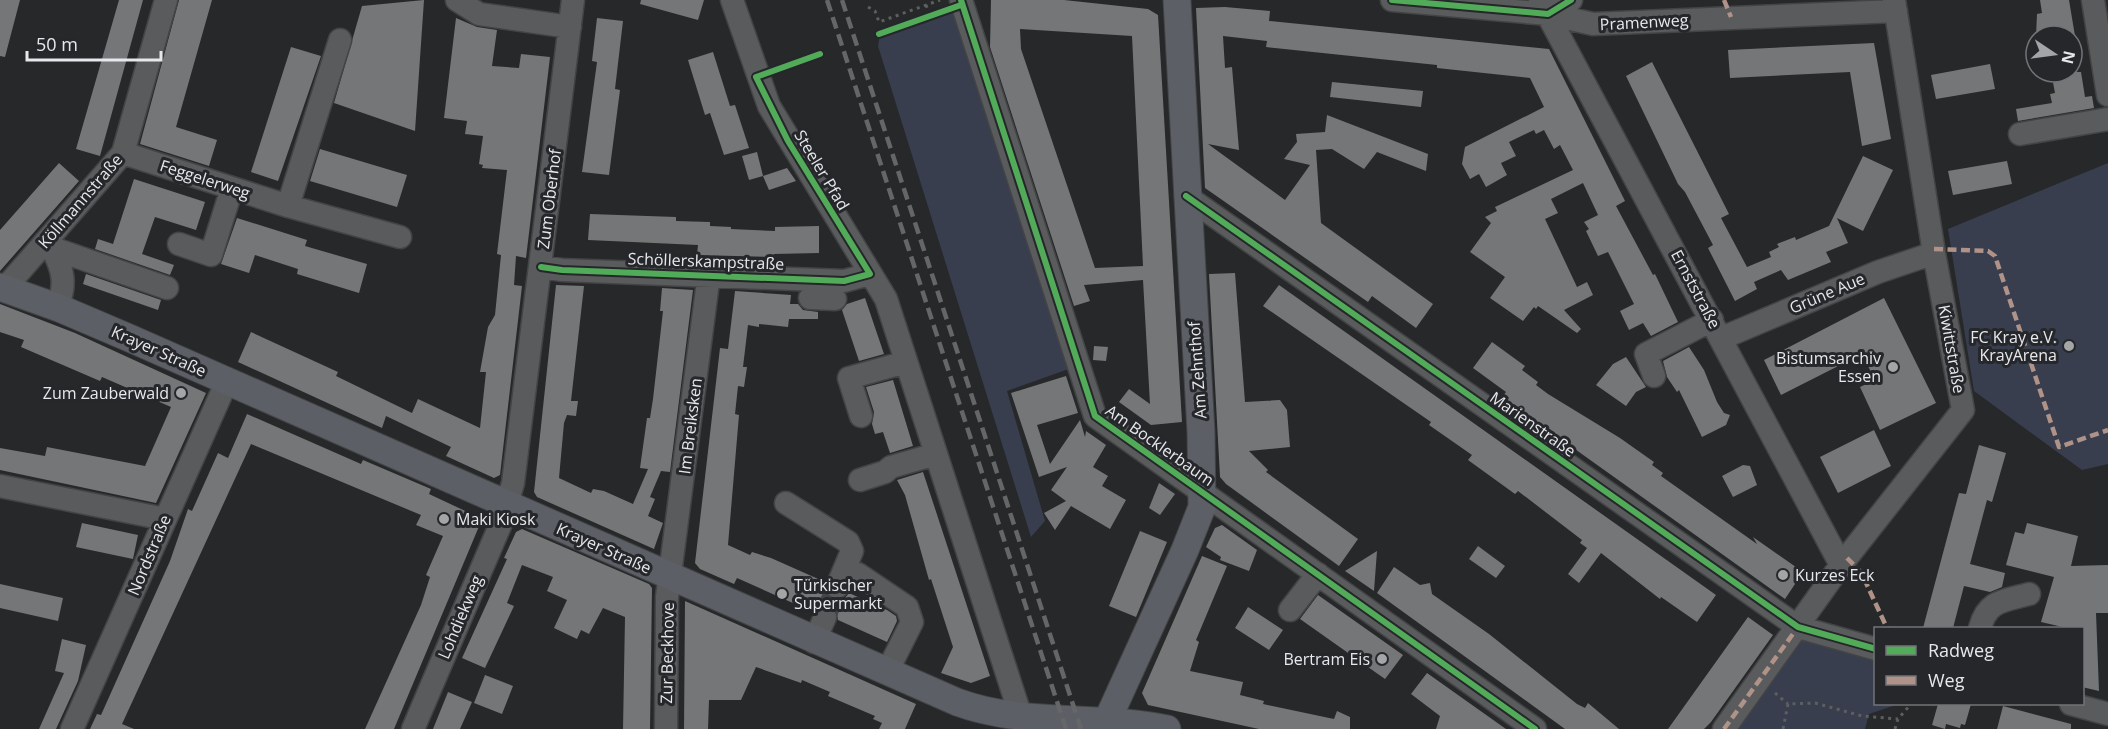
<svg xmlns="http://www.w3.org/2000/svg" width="2108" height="729" font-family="'Open Sans',sans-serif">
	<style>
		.green { fill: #383e4e }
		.building { fill: #757678; fill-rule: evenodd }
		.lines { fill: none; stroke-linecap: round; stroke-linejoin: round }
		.minor-tunnel { stroke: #434547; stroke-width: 22; stroke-dasharray: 22 11; stroke-linecap: butt }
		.minor-casing { stroke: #434446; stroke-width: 25 }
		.major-casing { stroke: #434446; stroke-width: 29 }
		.path { stroke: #5d5e60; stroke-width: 3; stroke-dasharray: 3 4.5; stroke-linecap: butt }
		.minor { stroke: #5a5b5c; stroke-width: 22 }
		.major { stroke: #5c5f66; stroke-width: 27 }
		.rail { stroke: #656667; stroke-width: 4.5; stroke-dasharray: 12 6; stroke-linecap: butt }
		.quiet { stroke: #af9288; stroke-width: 4.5; stroke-dasharray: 9 4.5; stroke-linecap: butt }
		.cycleway-casing { stroke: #25272b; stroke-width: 10 }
		.cycleway { stroke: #51ab58; stroke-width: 6 }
		.poi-dot { fill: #a3a5a7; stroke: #25272b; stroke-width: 2 }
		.labels { text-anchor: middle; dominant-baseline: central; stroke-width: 6; stroke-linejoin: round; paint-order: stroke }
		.street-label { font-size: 16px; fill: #e7e8eb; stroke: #25272b }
		.poi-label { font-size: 16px; fill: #e7e8eb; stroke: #25272b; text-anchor: end }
	</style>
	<rect width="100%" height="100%" fill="#26282a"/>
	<!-- green -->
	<path class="green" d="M961 7 1077 366 1007 391 1045 521 1031 537 878 46 880 35Z
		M2108 163V464L2082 470 1974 391 1948 229Z
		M1799 631 1875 653 1876 704H1899L1869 714 1865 729H1726Z"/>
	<!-- building -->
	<path class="building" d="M0 0H20L5 57 0 56Z
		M119 0H143L100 156 76 149Z
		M179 0H212L176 127 217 140 209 166 140 144Z
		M424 0 415 131 334 103 362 6Z
		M641 0H704L698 20 640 4Z
		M991 0H1064L1148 9 1158 15 1182 422 1151 425 1119 402 1129 389 1150 404 1143 280 1084 285 1090 301 1074 306 990 47ZM1020 29 1132 36 1143 266 1095 268 1021 49Z
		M2040 0H2069L2075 36H2036L2037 14 2042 13Z
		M1225 7 1270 11 1269 21 1549 49 1625 201 1616 206 1653 275 1655 274 1678 322 1651 336 1643 323 1629 330 1620 311 1634 304 1608 252 1598 256 1586 231 1589 229 1584 222 1598 215 1583 183 1551 199 1558 213 1545 219 1577 287 1587 282 1593 295 1564 310 1581 329 1577 333 1538 306 1536 309 1534 307 1523 321 1490 298 1505 277 1470 252 1491 223 1485 217 1497 211 1495 207 1573 170 1560 145 1554 149 1544 130 1536 134 1534 130 1509 142 1516 156 1501 163 1507 175 1486 187 1479 174 1470 179 1462 164 1465 147 1544 107 1530 78 1437 68V65L1266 47 1267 41 1223 36 1225 68 1232 67 1239 150 1208 144 1285 200 1310 165 1284 159 1297 142 1296 134 1325 132 1327 115 1428 154 1426 171 1377 152 1364 169 1332 149 1316 150 1321 223 1433 304 1416 328 1372 296 1368 302 1205 188 1196 8Z
		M456 18 477 27 497 30 492 66 519 68 521 54 550 57 526 258 516 256 514 285 522 286 500 475 494 478 446 456 451 447 386 416 382 428 238 362 251 332 338 372 336 376 412 413 418 399 480 428 486 372H480L488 327 495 315 501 255 497 254 507 170 482 168 483 165 479 164 483 136 465 134 467 121 444 118Z
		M597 18 623 21 615 89 620 90 609 175 582 172 597 62 592 61Z
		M1874 43 1891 139 1862 146 1850 72 1730 78 1728 50Z
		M291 47 321 56 278 181 251 172Z
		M713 52 730 106 735 105 749 148 724 155 710 113 705 115 688 60Z
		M1652 62 1729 214 1721 218 1747 267 1771 257 1769 252 1779 247 1777 244 1795 237 1796 240 1829 226 1863 156 1893 170 1863 231 1837 218 1848 243 1826 252 1831 262 1788 280 1781 270 1754 282 1757 289 1735 301 1708 248 1713 245 1685 192 1678 184 1626 76Z
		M1990 64 1995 89 1936 99 1931 75Z
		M2051 72H2081L2085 97 2092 96 2094 108 2018 121 2016 109 2052 103 2050 94 2055 93Z
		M1332 82 1423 91 1421 107 1330 97Z
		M320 149 407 175 397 207 310 181Z
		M757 152 763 176 749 180 742 156Z
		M2007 161 2012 184 1953 195 1948 171Z
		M59 163 79 181 0 271V230Z
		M787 168 796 181 769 190 763 176Z
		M134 179 205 202 196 230 155 217 142 254 174 265 170 275 95 249 98 239 113 244Z
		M590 214 676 217V221L710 222V226L731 227V229L775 231V227L819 226V253L774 254V257L697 255 698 245 588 240Z
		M237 218 307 240 305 246 367 264 359 293 297 274 298 269 255 255 249 273 221 264Z
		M1235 273 1245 402 1280 400 1287 410 1290 447 1249 451 1268 470 1266 472 1358 539 1339 566 1226 484 1220 477 1209 274Z
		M86 274 161 300 158 310 83 284Z
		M556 285 584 286 571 401H578L576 416 567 415 564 423 559 478 591 493 593 489 604 491 633 504 648 469 640 468 647 418H650L653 399 663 311H660L662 288 693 290 670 472 661 471 650 497 655 499 648 516 663 523 654 549 537 497 534 492Z
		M1279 285 1716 595 1697 622 1661 597 1660 599 1601 553 1579 583 1568 574 1587 548 1580 543 1582 540 1518 491 1515 494 1468 460 1472 455 1429 425 1431 422 1263 306Z
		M735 291 791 295 790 304H798L803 310 818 312V319H789L788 327 759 324V327L748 325 743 367H747L744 387 738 386 735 414 739 415 728 545 750 555 752 552 771 558 825 582 826 595 832 600 845 598 849 593 887 610 896 616 897 621 887 642 838 620 836 610 830 604 818 606 813 612 737 578 734 584 700 569 695 563 720 348 728 349Z
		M865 298 884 354 859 361 842 310 847 304Z
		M1884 298 1936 403 1880 430 1860 387 1875 380 1862 354 1781 395 1764 360Z
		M0 304 75 333 206 393 156 503 0 470V448L45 456 47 447 145 466 171 407 102 377 100 381 21 347 24 340 0 332Z
		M1492 342 1525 366 1522 370 1538 382 1536 385 1548 394 1620 438 1654 462 1652 465 1663 473 1661 476 1757 544 1753 537 1803 572 1785 599 1502 397 1506 392 1473 368Z
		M1094 346 1108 347 1106 361 1093 360Z
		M1689 347 1704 370 1717 402 1724 413 1730 415 1726 425 1702 437 1679 390 1677 392 1667 377 1663 361Z
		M1626 357 1646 387 1636 392 1626 406 1596 385 1613 364Z
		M1066 376 1078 413 1037 425 1050 464 1080 420 1085 437 1086 431 1106 445 1093 467 1108 476 1102 486 1126 500 1110 529 1071 506 1055 530 1044 513 1066 501 1051 490 1067 467 1039 477 1011 393Z
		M893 380 913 446 890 453 883 432 875 434 872 424 874 412 866 387Z
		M247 414 361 464 363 460 431 489 429 494 476 516 480 524 394 729H365L421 605 430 577 426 575 443 536 416 525 421 515 251 444 122 724 134 729H90L97 714 101 715 170 561 188 509 192 511 218 453 228 458Z
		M1874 430 1891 466 1838 493 1820 457Z
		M1979 445 2006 453 1992 502 1987 500 1970 564 2005 573 2002 587 1990 592 1964 586 1953 628H1923L1959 493 1966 494Z
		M1743 465 1750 466 1757 485 1733 497 1722 476Z
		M923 472 990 676 971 683 941 673 953 647 931 579 929 580 905 495 897 480Z
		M1159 483 1175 494 1160 515 1149 508Z
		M82 523 138 535 133 559 76 547Z
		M2027 523 2078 536 2071 566 2108 565V613H2096L2099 691 2082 687V628H2067L2041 622 2054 577 2006 565 2015 532 2024 534Z
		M1222 525 1257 550 1249 571 1220 560 1221 557 1206 547 1215 528Z
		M522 529 649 584 652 588 650 729H623L625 617 603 608 589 634 581 630 577 639 554 628 567 600 547 591 553 577 522 565 507 603 514 606 485 668 462 658 507 559 504 558 516 532Z
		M1140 531 1167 542 1136 617 1109 606Z
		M1478 546 1505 566 1496 578 1469 559Z
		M1377 551 1374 591 1345 571Z
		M1202 556 1227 566 1196 640 1199 642 1190 671 1243 682 1240 695 1264 701 1263 704 1334 719 1337 711 1350 717V729H1259L1148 705 1142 693Z
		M1394 567 1420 585 1430 583 1432 594 1489 634 1577 704 1585 708 1588 703 1619 729H1565L1377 593Z
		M0 584 63 598 58 621 0 608Z
		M1318 595 1403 655 1385 679 1300 619Z
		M685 601 916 704 905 729H879L882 723 873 719 875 716 828 696 830 692 802 680 801 683 756 667 741 700H709L708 729H684Z
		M1248 607 1283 630 1269 650 1235 628Z
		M1748 617 1773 635 1711 722 1704 729H1668Z
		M62 639 86 645 78 681 56 729H39L64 673 55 671Z
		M1427 673 1482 712 1506 729H1436L1440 716 1411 694Z
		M485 675 513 686 502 714 474 703Z
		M448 692 472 702 460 729H433Z
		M1938 704H1971L1965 725 1961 724 1960 728 1946 724 1945 729 1932 725Z
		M2003 706 2071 724V729H1997Z"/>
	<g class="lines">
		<!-- minor-tunnel -->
		<path class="minor-tunnel" d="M825 617 837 587"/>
		<!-- minor casing -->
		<g class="minor-casing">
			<path id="minor" d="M457 0 479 14 570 27
				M732 0 769 106 886 299 1021 717
				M961 0 1095 416 1535 729
				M1392 0 1548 14 1593 24 1896 11
				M1540 0 1841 565
				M2093 0 2108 95
				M1548 14 1571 0
				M2020 134 2108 119
				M123 153 288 206 400 237
				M1186 196 1798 627 1876 649
				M288 206 340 40
				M45 242 52 248 167 288
				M179 244 211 255 232 188
				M52 248C63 270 67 284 57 307
				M541 267 562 270 844 281 870 274
				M5 288 123 153 166 0
				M810 298 835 299
				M1722 338 1878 272 1934 253
				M1654 376 1646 354 1712 320
				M861 416 849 378 906 362
				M860 480 885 472 891 467 936 454
				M0 486 165 519
				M786 503 848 542 852 551 837 587
				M858 574 907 607 912 622 887 672
				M1290 610 1318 574
				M1980 628C1987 600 2004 601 2029 594
				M814 642 825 617
				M2071 704 2108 714
				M72 729 227 381
				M413 729 502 521 513 483 573 0
				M666 729 667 597 709 274
				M1724 729 1841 565 1963 410 1934 253 1894 0"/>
		</g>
		<!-- major casing -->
		<g class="major-casing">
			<path id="major" d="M0 287 59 308 127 337 957 702C1024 727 1098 714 1167 729
				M1107 721 1185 550 1202 507 1201 432 1177 0"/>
		</g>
		<!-- path -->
		<path class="path" d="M926 5 930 16
			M868 7 875 11 879 22 940 0
			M1775 693 1788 704
			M1783 729 1788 704 1815 703 1862 716 1898 719
			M1895 729 1898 719 1911 704"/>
		<!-- minor -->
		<use href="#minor" class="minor"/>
		<!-- major -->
		<use href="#major" class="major"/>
		<!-- rail -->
		<path class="rail" d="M827 0 1066 729
			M842 0 1081 729"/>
		<!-- quiet -->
		<path class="quiet" d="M1724 0 1731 17
			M1934 249 1988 251 1995 256 2059 447 2108 430
			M1847 558 1861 572 1887 628
			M1724 729 1798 627"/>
		<!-- cycleway casing -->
		<g class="cycleway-casing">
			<path id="cycleway" d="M961 0 1095 416 1535 729
				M1392 0 1548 14 1571 0
				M879 34 961 5
				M1186 196 1798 627 1876 649
				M541 267 562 270 844 281 870 274 788 141 756 77 820 54"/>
		</g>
		<!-- cycleway -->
		<use href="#cycleway" class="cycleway"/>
	</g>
	<!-- markers -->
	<g class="poi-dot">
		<circle cx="2069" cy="346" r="6"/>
		<circle cx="1893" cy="367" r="6"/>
		<circle cx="181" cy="393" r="6"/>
		<circle cx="444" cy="519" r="6"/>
		<circle cx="1783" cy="575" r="6"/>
		<circle cx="782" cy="594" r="6"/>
		<circle cx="1382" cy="659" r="6"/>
	</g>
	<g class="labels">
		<!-- street labels -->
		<g class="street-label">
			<text transform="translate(1644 22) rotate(-3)">Pramenweg</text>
			<text transform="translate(822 170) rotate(59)">Steeler Pfad</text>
			<text transform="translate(205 179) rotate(18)">Feggelerweg</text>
			<text transform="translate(549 199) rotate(-83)">Zum Oberhof</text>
			<text transform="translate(80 201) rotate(-49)">Köllmannstraße</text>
			<text transform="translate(706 261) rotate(2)">Schöllerskampstraße</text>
			<text transform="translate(1696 289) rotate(62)">Ernststraße</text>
			<text transform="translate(1827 293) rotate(-23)">Grüne Aue</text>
			<text transform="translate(1952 349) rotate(80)">Kiwittstraße</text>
			<text transform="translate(159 351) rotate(24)">Krayer Straße</text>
			<text transform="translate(1197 370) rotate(-94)">Am Zehnthof</text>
			<text transform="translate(1533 424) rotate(35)">Marienstraße</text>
			<text transform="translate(690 426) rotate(-83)">Im Breiksken</text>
			<text transform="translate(1160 445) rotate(35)">Am Bocklerbaum</text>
			<text transform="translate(604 548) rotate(24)">Krayer Straße</text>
			<text transform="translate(149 555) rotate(-67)">Nordstraße</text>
			<text transform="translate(460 617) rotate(-67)">Lohdiekweg</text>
			<text transform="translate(667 653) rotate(-89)">Zur Beckhove</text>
		</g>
		<!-- poi labels -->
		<g class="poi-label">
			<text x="2057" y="337">FC Kray e.V.<tspan x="2057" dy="18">KrayArena</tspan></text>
			<text x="1881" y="358">Bistumsarchiv<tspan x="1881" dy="18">Essen</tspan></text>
			<text x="169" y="393">Zum Zauberwald</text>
			<text x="456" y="519" text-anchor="start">Maki Kiosk</text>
			<text x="1795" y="575" text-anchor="start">Kurzes Eck</text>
			<text x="794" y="585" text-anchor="start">Türkischer<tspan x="794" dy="18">Supermarkt</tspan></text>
			<text x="1370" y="659">Bertram Eis</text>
		</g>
	</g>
	<!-- legend -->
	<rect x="1874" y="627" width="210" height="78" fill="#25272b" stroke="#737478" stroke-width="1.5"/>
	<rect x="1886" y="646" width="30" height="9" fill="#51ab58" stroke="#737478" stroke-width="1.5"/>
	<text x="1928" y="657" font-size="18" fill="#e7e8eb">Radweg</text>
	<rect x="1886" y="676" width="30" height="9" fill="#af9288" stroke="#737478" stroke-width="1.5"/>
	<text x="1928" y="687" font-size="18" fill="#e7e8eb">Weg</text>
	<!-- north arrow -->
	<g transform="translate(2054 54) rotate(103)"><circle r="28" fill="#25272b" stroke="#737478" stroke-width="1.5"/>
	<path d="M0-4.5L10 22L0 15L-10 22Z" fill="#a3a5a7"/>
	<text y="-9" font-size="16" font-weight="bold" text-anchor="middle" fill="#e7e8eb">N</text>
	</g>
	<!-- scale -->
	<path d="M27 51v9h134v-9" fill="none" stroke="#e7e8eb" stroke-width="3"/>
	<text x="36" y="51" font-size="18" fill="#e7e8eb" stroke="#25272b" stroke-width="4.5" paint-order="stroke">50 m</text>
</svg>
